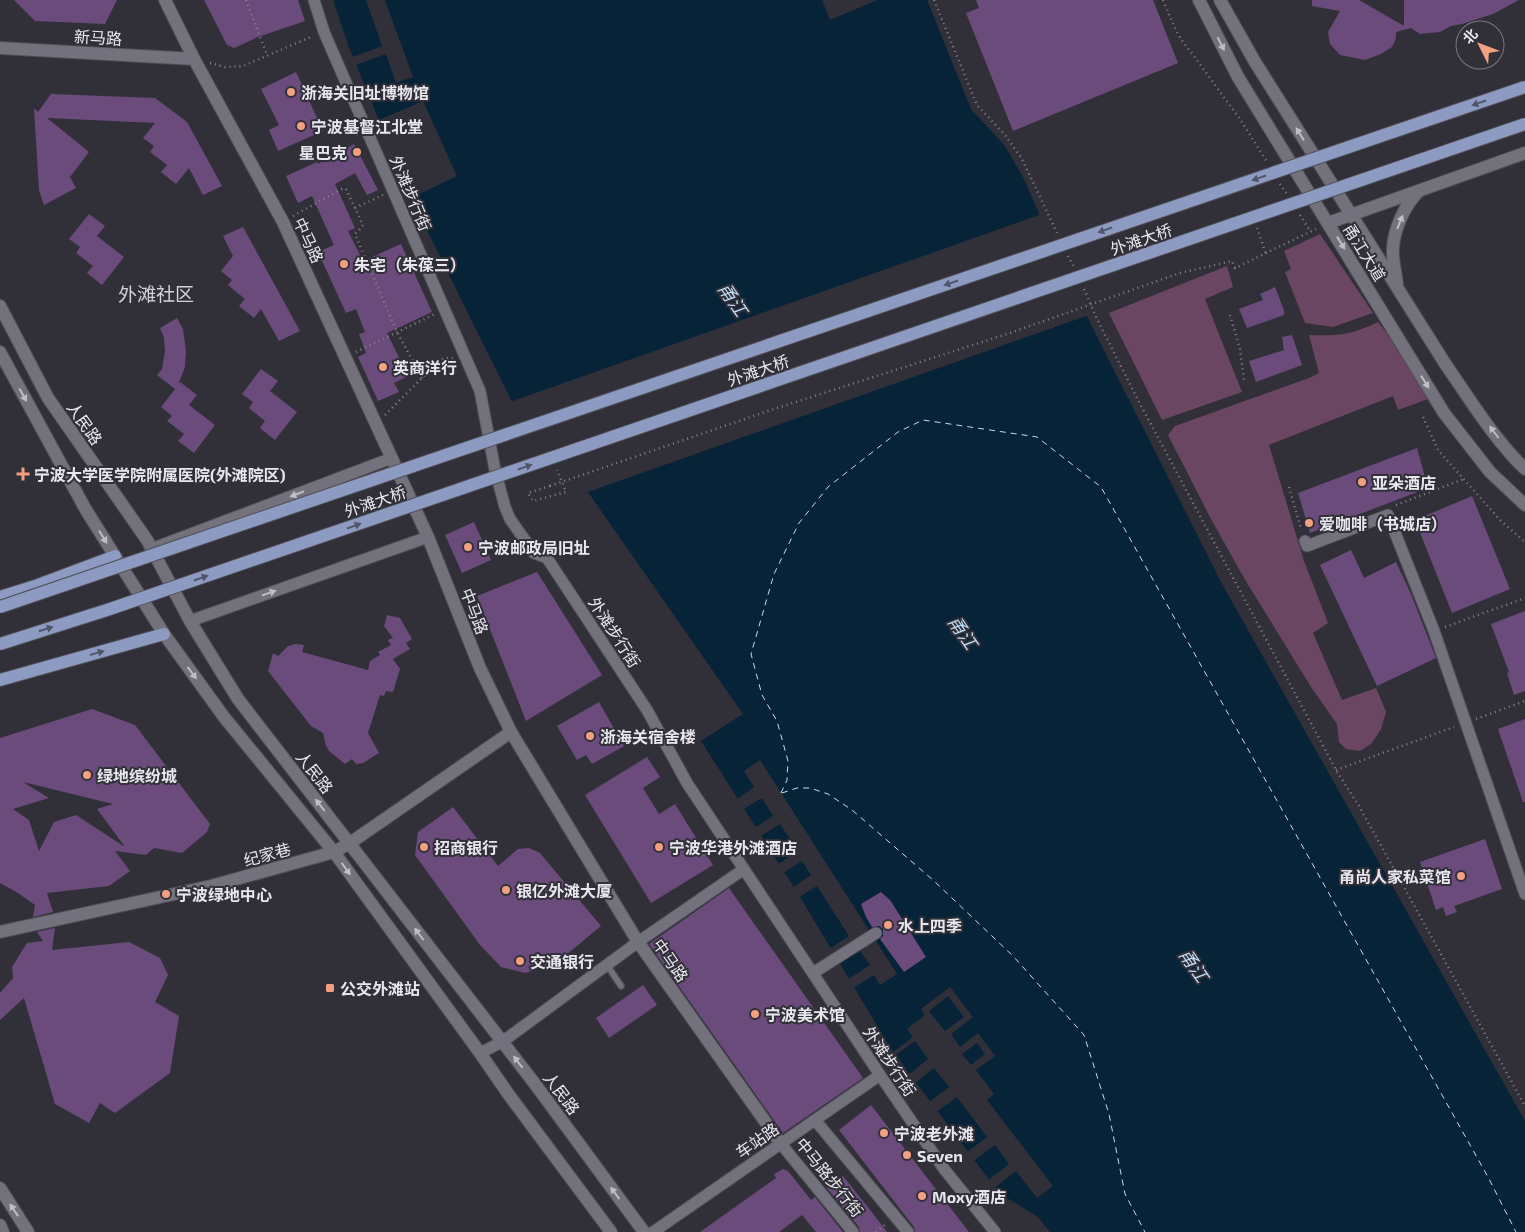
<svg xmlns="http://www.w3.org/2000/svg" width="1525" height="1232" font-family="'Exo 2','Noto Sans SC',sans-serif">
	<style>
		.green { fill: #6b4663 }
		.water { fill: #072338 }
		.pier { fill: #313039; fill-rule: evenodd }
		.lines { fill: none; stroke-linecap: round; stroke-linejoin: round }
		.ferry { stroke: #c0ddf6; stroke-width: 1; stroke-dasharray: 6 5; stroke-linecap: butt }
		.building { fill: #6a4b7c; fill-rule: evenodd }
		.lane-casing { stroke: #4f4e55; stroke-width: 8 }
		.street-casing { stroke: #4f4e55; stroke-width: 13 }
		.secondary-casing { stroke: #4f4e55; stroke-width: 14 }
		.primary-casing { stroke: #4f4e55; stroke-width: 14 }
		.path { stroke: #85848b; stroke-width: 2.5; stroke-dasharray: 1 4; stroke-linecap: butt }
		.lane { stroke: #72717c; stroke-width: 5.5 }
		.street { stroke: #72717c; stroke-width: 11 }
		.secondary { stroke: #72717c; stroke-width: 12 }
		.primary { stroke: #8d9bc2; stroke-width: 12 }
		.primary-bridge-casing { stroke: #4f4e55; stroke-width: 14; stroke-linecap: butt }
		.path-bridge { stroke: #85848b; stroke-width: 2.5; stroke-dasharray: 1 4; stroke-linecap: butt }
		.primary-bridge { stroke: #8d9bc2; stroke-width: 12 }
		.oneway { fill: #bfbec5 }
		.oneway2 { fill: #515569 }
		.poi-dot { fill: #f2a07f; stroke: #313039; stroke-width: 2 }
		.labels { text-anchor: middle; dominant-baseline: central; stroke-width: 4; stroke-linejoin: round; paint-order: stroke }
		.street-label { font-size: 16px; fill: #e8e7ed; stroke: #313039 }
		.poi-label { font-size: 16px; font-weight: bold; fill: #e8e7ed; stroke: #313039; text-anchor: start }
		.water-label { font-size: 18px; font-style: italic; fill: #c0ddf6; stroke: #313039 }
		.quarter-label { font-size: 19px; fill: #d2d1dd; stroke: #313039 }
	</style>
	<rect width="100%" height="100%" fill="#313039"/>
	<!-- green -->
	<path class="green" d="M1320 234 1373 313 1333 327 1305 323 1285 272 1291 269 1284 251Z
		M1227 266 1233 287 1205 299 1242 392 1162 420 1109 313Z
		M1378 322 1422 378 1428 399 1398 410 1393 396 1269 445 1304 561 1328 623 1313 633 1342 700 1376 688 1386 712 1381 729 1371 744 1360 751 1346 749 1339 742 1337 724 1311 687 1244 578 1211 519 1168 435 1175 426 1309 378 1319 373 1309 335C1338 336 1351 335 1378 322Z"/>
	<!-- water -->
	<path class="water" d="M333 0H927L971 109 1005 146 1023 177 1067 277 1222 584 1525 1121V1232H1050L1038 1217 999 1193 891 1049 797 892 701 741 743 714 590 495 514 406 411 198 457 176 423 101 379 120 348 45Z"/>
	<!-- pier -->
	<path class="pier" d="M366 0H385L413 77 396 83 386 54 353 66 350 58 382 46Z
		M822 0H877L830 20Z
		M1042 214 1069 275 1089 315 585 493 512 407 510 402Z
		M760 760 897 974 880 985 874 975 852 989 847 980 870 965 859 949 837 963 829 949 849 936 817 886 798 898 792 888 811 875 802 861 783 873 777 865 798 851 780 824 759 837 754 828 773 816 762 798 742 810 736 800 754 787 744 771Z
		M950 987 973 1017 951 1034 960 1047 978 1033 995 1056 976 1070 994 1094 987 1100 1053 1186 1037 1198 1016 1171 993 1189 987 1181 1009 1164 995 1145 972 1162 966 1153 987 1137 957 1097 935 1113 928 1103 949 1087 934 1068 914 1084 907 1076 928 1059 915 1041 893 1057 891 1054 913 1037 907 1029 925 1015 921 1009ZM948 996 964 1017 945 1031 929 1011ZM977 1043 985 1054 971 1065 962 1054Z"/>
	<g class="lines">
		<!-- ferry -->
		<path class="ferry" d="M781 793 787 780 788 761 777 721 762 695 751 654 774 574 799 523 828 487 898 432 923 420 1037 437 1101 487 1488 1177 1516 1232
			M782 793 797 788H810L828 794 852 810 933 880 1013 956 1084 1035 1109 1114 1125 1194 1145 1232"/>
	</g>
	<!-- building -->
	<path class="building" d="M14 0H117L105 24 35 21Z
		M204 0H298L305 21 258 37 234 48 227 45Z
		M976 0H1153L1178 63 1013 131 966 13 979 8Z
		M1312 0H1359L1404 26V0H1519L1493 14 1462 24 1451 26 1440 32 1420 34 1411 28 1396 32V38L1392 47 1381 54 1365 60 1340 55 1330 44 1328 32 1340 11 1312 6Z
		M296 72 323 131 278 151 269 130 279 125 261 89Z
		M51 94 155 98 187 122 222 186 203 195 189 168 176 184 161 172 167 165 150 152 154 146 143 138 155 123 47 118 89 152 70 177 76 188 44 205 39 190 34 108 38 112Z
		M354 144 378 190 367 195 355 173 335 184 355 228 348 231 363 261 401 244 432 312 387 333 408 376 394 383 399 392 378 401 358 357 366 353 359 334 365 332 356 309 346 313 318 252 334 245 312 196 298 203 286 176 317 162 318 164Z
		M89 214 105 226 97 236 124 257 102 285 87 273 93 266 76 253 80 247 69 239Z
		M243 227 300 331 279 341 261 309 254 318 239 306 245 299 228 285 232 280 221 271 233 256 223 236Z
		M1275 287 1284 310V315L1247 328 1239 309 1263 300 1260 294Z
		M177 318 183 329 186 351 185 367 178 385 180 382 197 395 189 405 215 425 194 453 178 441 184 434 167 421 172 416 161 407 175 389 157 375 162 369 165 351 164 338 160 328Z
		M1292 335 1302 365 1256 382 1249 361 1284 350 1282 337Z
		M261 369 278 381 270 391 297 412 275 440 260 428 265 421 249 408 253 402 242 394Z
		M1417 448 1428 488 1310 533 1298 493Z
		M1472 496 1510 589 1452 613 1415 520Z
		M474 522 491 560 462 573 445 535Z
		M1351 550 1364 578 1396 562 1411 594 1436 658 1377 686 1320 565Z
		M537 572 602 675 526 721 477 596Z
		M1525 611V691L1514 695 1507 673 1509 672 1491 624Z
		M387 615 400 618 412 639 406 643 410 649 393 659 400 669 393 692 386 691 384 696 380 695 368 733 379 753 363 763 356 764 352 759 345 764 329 751 326 746 323 733 311 726 268 671 273 653 278 656 288 646 295 644 304 645 302 652 368 670 370 661 380 655 378 652 391 645 388 640 393 638 384 626Z
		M599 702 624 746 592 764 586 755 577 760 557 726Z
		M92 709 135 725 210 824 207 832 182 853 154 848 146 855 115 851 130 871 109 886 47 893 53 912 33 917 35 905 18 893 0 883V738ZM23 782 113 804 97 809 125 847 76 815 54 822 39 851 29 820 13 809 49 798Z
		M1525 719V802H1523L1498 729Z
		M647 757 660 777 643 788 659 814 675 804 713 865 651 903 585 795Z
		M453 807 498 866 518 849 529 848 540 853 601 926 560 960 543 967 525 973 501 967 480 945 415 855 418 832Z
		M1485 839 1502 889 1454 906 1457 912 1446 916 1443 907 1436 910 1420 862Z
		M729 888 863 1078 783 1133 649 944Z
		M881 892 890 900 901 917 926 957 904 972 880 939 883 936V929L879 926 872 927 866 917 861 904Z
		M55 928 52 950 129 942 160 958 168 975 155 1002 179 1016 170 1073 115 1113 100 1103 89 1123 55 1104 24 998 0 1020V993L13 978 12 967 27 943 43 941 37 932Z
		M643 985 657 1005 609 1038 596 1018Z
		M871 1105 969 1232H915L914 1227 839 1130Z
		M783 1169 788 1171 811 1200 815 1197 843 1232H816L802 1215 779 1232H700L776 1178 774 1174Z
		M843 1176 867 1206 887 1232H860L859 1227 827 1188Z"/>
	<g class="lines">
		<!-- lane casing -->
		<g class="lane-casing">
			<path id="lane" d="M607 965 621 986"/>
		</g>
		<!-- street casing -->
		<g class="street-casing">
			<path id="street" d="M314 0 324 32 480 391 495 470 505 507 510 519 534 553 547 558 647 710 687 783 808 966 880 1075 944 1169 995 1232
				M1305 541 1307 546 1388 515 1434 631 1525 894
				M151 549 392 458
				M190 621 428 537
				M813 973 876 933
				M480 1053 502 1042 638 942 744 869
				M815 1120 908 1232
				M781 1144 853 1232
				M653 1232 880 1075"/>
		</g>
		<!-- secondary casing -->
		<g class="secondary-casing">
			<path id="secondary" d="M165 0 194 59 283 222 428 537 480 668 511 732 638 942 781 1144
				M1199 0 1238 77 1444 413 1490 472 1525 505
				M1220 0 1255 62 1446 365C1471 401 1494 439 1525 469
				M0 48 194 59
				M1328 223 1525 153
				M1397 284C1396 273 1392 260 1393 248 1394 229 1405 204 1419 191
				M0 306 48 398 147 540 190 621 238 699 535 1084 644 1232
				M0 352 86 510 164 634 224 717 334 852 480 1053 509 1095 611 1232
				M0 932 211 886 334 852 350 843 511 732
				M0 1188 28 1232
				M0 1225 3 1232"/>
		</g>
		<!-- primary casing -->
		<g class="primary-casing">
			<path id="primary" d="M0 597 35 586 115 556
				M0 680 164 634"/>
		</g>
		<!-- path -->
		<path class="path" d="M246 0 267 55
			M934 0 977 105 1005 135 1022 159 1057 233
			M1163 0C1171 19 1177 37 1191 52L1242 122 1267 162
			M210 63 225 67 243 66 313 36
			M1280 184 1287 194
			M355 208 383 195
			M1300 215 1310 231
			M293 216 342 189H346L363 225 361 228 355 234 397 332 422 378
			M1257 228 1266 254
			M1068 256 1074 267
			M1180 273 1232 261 1235 268 1316 229
			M1084 289 1098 321 1139 402 1336 770 1359 806 1525 1106
			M1230 315 1240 349 1244 381
			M356 352 435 314
			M385 415 439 361 444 358H454
			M1423 417 1438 450 1500 520 1525 542
			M550 486 528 493 533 501 566 492 557 470
			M1289 487 1301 529
			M1396 505 1464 479
			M1445 627 1525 598
			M1476 719 1525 701
			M1336 770 1454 727
			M876 1232 886 1224"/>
		<!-- lane -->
		<use href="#lane" class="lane"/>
		<!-- street -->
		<use href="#street" class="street"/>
		<!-- secondary -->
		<use href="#secondary" class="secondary"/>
		<!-- primary -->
		<use href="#primary" class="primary"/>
		<!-- primary-bridge casing -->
		<g class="primary-bridge-casing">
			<path id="primary-bridge" d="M0 607 1525 87
				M0 644 110 609 1525 124"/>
		</g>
		<!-- path-bridge -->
		<path class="path-bridge" d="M550 486 768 411 1004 335 1180 273"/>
		<!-- primary-bridge -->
		<use href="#primary-bridge" class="primary-bridge"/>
	</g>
	<!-- one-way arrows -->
	<defs><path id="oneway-solid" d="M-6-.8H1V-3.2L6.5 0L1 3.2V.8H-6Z" transform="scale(1.25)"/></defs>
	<g class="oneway">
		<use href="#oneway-solid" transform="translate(1221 44) rotate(63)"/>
		<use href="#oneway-solid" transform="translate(1300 134) rotate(-122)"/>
		<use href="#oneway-solid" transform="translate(1400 222) rotate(-68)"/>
		<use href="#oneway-solid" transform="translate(1341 243) rotate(58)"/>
		<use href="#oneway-solid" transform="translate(1425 382) rotate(58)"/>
		<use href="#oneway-solid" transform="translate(23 395) rotate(61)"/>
		<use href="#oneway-solid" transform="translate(1494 432) rotate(-127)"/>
		<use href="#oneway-solid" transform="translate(297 494) rotate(159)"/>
		<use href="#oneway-solid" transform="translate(103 537) rotate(58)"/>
		<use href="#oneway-solid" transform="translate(269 593) rotate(-19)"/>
		<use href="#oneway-solid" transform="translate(192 673) rotate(54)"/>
		<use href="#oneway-solid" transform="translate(320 805) rotate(-128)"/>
		<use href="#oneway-solid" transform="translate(346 869) rotate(54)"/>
		<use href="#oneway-solid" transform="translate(419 934) rotate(-127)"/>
		<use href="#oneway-solid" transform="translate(518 1062) rotate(-128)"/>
		<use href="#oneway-solid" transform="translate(615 1193) rotate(-126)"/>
		<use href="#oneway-solid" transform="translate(14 1210) rotate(-124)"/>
	</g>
	<g class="oneway2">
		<use href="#oneway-solid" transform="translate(1479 103) rotate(161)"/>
		<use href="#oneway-solid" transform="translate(1259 178) rotate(161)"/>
		<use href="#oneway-solid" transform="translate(1105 230) rotate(161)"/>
		<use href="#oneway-solid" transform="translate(951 283) rotate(161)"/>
		<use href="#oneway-solid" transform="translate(525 467) rotate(-19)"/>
		<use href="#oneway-solid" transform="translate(354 526) rotate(-19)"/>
		<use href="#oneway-solid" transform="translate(201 578) rotate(-19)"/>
		<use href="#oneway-solid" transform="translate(46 629) rotate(-18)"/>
		<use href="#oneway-solid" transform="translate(97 653) rotate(-16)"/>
	</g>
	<!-- markers -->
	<g class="poi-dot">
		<circle cx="291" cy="92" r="5"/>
		<circle cx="301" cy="126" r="5"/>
		<circle cx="357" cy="152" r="5"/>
		<circle cx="344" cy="264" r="5"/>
		<circle cx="383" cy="367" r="5"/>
		<path d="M20.5 466.5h5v5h5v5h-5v5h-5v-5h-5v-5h5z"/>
		<circle cx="1362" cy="482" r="5"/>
		<circle cx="1309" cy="523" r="5"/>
		<circle cx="468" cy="547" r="5"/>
		<circle cx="590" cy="736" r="5"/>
		<circle cx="87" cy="775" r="5"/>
		<circle cx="424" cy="847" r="5"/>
		<circle cx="659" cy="847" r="5"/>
		<circle cx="1461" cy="876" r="5"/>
		<circle cx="506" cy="890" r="5"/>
		<circle cx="166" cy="894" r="5"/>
		<circle cx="888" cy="925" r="5"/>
		<circle cx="520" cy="961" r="5"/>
		<rect x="325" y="983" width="10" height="10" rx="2.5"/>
		<circle cx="755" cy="1014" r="5"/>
		<circle cx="884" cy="1133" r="5"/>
		<circle cx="907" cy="1155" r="5"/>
		<circle cx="922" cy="1196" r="5"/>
	</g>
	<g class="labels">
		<!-- street labels -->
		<g class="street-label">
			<text transform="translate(98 37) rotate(3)">新马路</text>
			<text transform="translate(411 193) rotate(67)">外滩步行街</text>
			<text transform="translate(1141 239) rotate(-19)">外滩大桥</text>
			<text transform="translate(309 240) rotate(65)">中马路</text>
			<text transform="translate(1365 252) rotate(58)">甬江大道</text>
			<text transform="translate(758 370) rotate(-19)">外滩大桥</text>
			<text transform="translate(85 423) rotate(55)">人民路</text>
			<text transform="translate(375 501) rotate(-19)">外滩大桥</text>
			<text transform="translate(475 611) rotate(69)">中马路</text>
			<text transform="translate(615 632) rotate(57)">外滩步行街</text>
			<text transform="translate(315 772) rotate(52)">人民路</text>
			<text transform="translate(267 854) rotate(-15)">纪家巷</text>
			<text transform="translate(671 960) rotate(55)">中马路</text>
			<text transform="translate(890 1061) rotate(56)">外滩步行街</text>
			<text transform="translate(562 1093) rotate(53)">人民路</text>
			<text transform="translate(757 1140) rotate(-35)">车站路</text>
			<text transform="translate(830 1177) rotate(51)">中马路步行街</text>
		</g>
		<!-- poi labels -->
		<g class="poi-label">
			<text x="301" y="92">浙海关旧址博物馆</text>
			<text x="311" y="126">宁波基督江北堂</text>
			<text x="347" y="152" text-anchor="end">星巴克</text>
			<text x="354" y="264">朱宅（朱葆三）</text>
			<text x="393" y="367">英商洋行</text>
			<text x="34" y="474">宁波大学医学院附属医院(外滩院区)</text>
			<text x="1372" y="482">亚朵酒店</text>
			<text x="1319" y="523">爱咖啡（书城店）</text>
			<text x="478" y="547">宁波邮政局旧址</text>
			<text x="600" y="736">浙海关宿舍楼</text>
			<text x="97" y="775">绿地缤纷城</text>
			<text x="434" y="847">招商银行</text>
			<text x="669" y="847">宁波华港外滩酒店</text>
			<text x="1451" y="876" text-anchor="end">甬尚人家私菜馆</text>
			<text x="516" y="890">银亿外滩大厦</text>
			<text x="176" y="894">宁波绿地中心</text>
			<text x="898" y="925">水上四季</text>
			<text x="530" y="961">交通银行</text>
			<text x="340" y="988">公交外滩站</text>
			<text x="765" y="1014">宁波美术馆</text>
			<text x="894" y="1133">宁波老外滩</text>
			<text x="917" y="1155">Seven</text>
			<text x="932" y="1196">Moxy酒店</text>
		</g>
		<!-- water labels -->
		<g class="water-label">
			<text transform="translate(733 299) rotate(55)">甬江</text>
			<text transform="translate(963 632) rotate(55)">甬江</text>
			<text transform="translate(1194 965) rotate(55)">甬江</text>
		</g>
		<!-- quarter labels -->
		<g class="quarter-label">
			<text x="156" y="293">外滩社区</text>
		</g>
	</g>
	<!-- north arrow -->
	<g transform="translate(1480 45) rotate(312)"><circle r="24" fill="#313039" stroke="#7a7981"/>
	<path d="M0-4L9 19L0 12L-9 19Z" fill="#f2a07f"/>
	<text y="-8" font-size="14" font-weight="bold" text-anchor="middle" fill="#e8e7ed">北</text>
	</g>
</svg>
